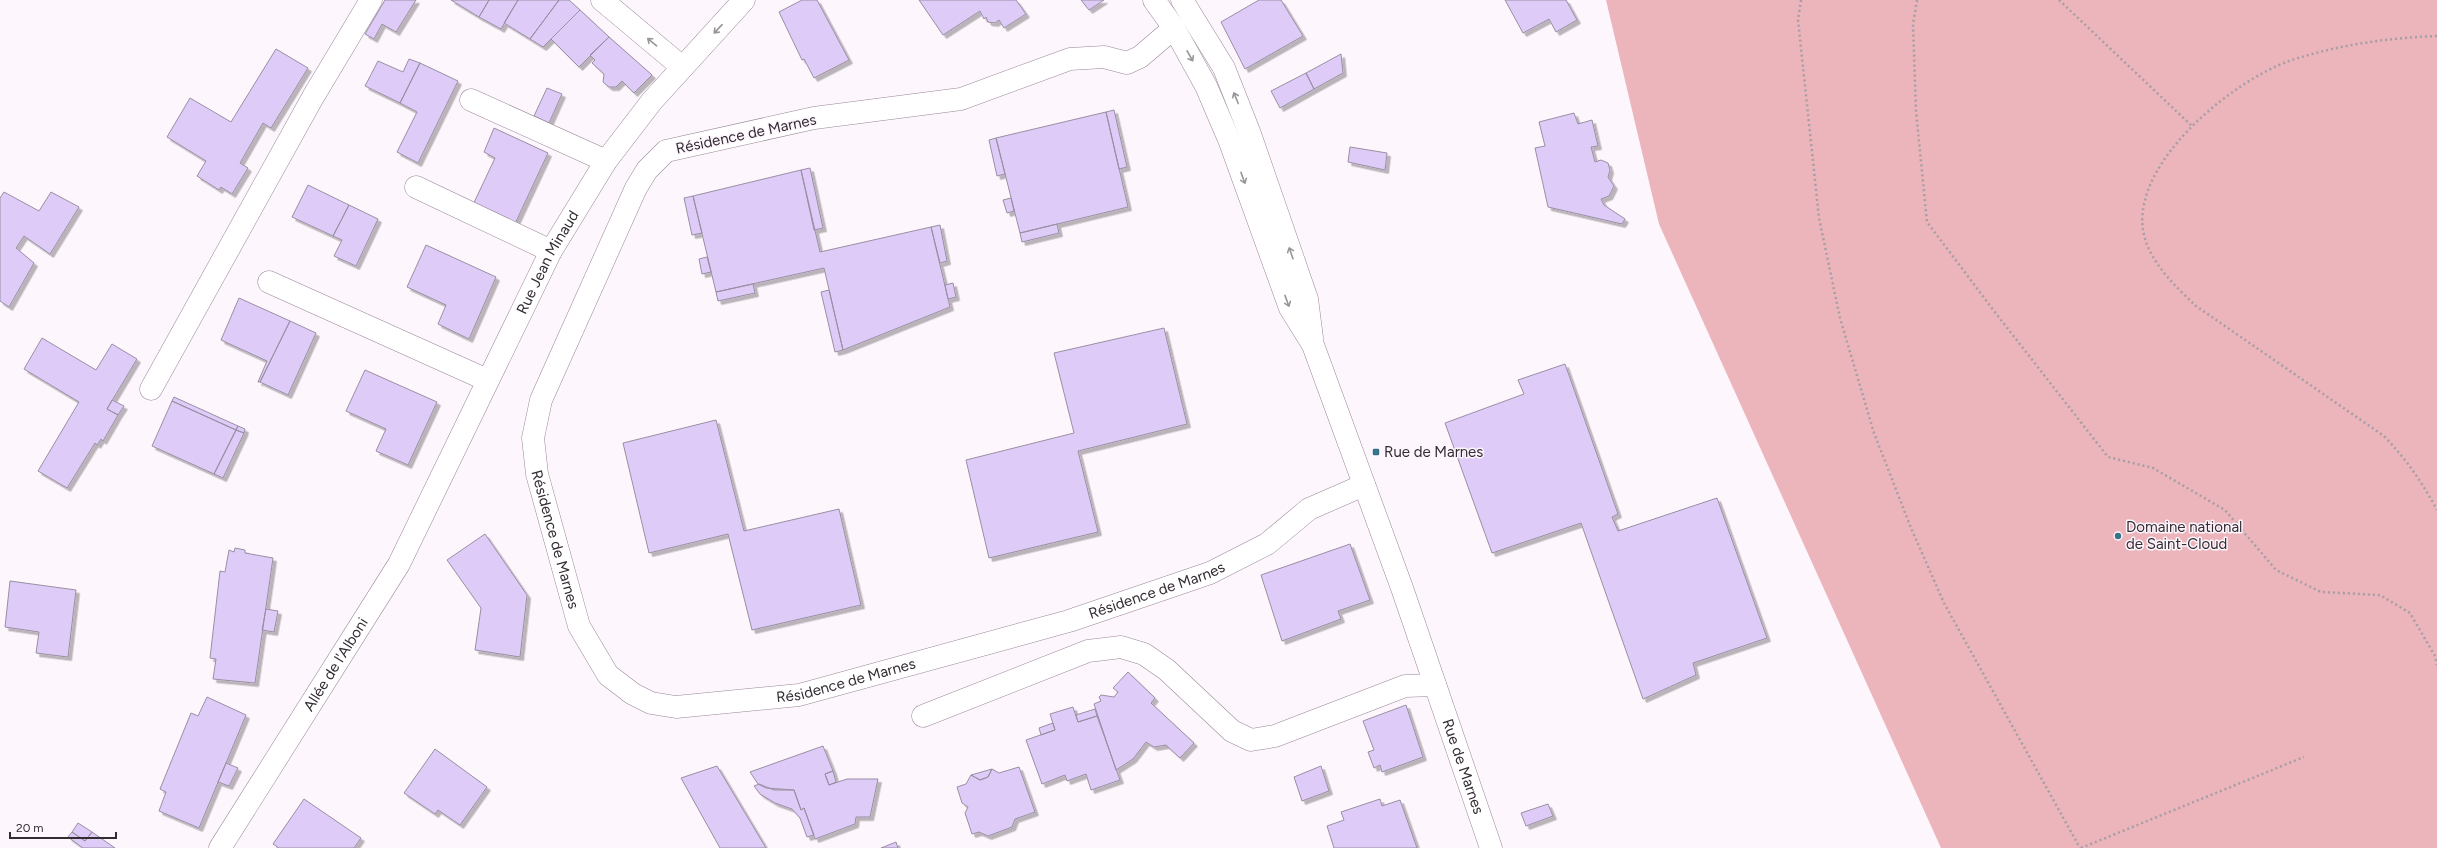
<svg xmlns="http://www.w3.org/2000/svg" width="2437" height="848" font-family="Figtree,sans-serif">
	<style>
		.green { fill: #ecb4bb }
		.building { fill: #dfcbf8; stroke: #988fa3; filter: url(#shadow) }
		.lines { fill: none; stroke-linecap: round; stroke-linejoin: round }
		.minor-casing { stroke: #998798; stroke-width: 23 }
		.major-casing { stroke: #998798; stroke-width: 23 }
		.path { stroke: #a69ea5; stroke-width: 2.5; stroke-dasharray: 2 3; stroke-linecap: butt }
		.minor { stroke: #fff; stroke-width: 22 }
		.major { stroke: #fff; stroke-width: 22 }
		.oneway { stroke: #999699 }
		.poi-dot { fill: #347688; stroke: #fef6fd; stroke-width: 1.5 }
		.labels { text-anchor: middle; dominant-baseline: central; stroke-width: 3; stroke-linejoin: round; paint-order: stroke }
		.street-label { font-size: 15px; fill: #332c33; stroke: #fef6fd }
		.poi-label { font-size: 15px; fill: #332c33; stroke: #fef6fd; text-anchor: start }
	</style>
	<defs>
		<filter id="shadow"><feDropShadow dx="3.5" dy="3.5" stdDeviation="0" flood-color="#0004"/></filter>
	</defs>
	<rect width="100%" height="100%" fill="#fef6fd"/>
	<!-- green -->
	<path class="green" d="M1606 0H2437V848H1941L1659 224Z"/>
	<!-- building -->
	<path class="building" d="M385 0H416L396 32 382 24 374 39 365 34Z
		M451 0H489L479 17Z
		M489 0H518L501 29 479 17Z
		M518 0H559L530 39 504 23Z
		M559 0H569L580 10 543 47 530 39Z
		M802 0H817L849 60 814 78 804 59 802 60 779 12Z
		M919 0H1016L1026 14 1004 28 999 20 995 23 988 22 986 17 984 19 980 11 943 35Z
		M1081 0H1104L1089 10Z
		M1259 0H1281L1303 36 1245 69 1221 22Z
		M1505 0H1566L1577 20 1556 32 1549 19 1523 33Z
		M580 10 609 37 579 67 551 39Z
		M609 37 652 75 634 93 622 81 616 87H609L603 82 604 74 592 63 595 60 590 55Z
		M276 49 308 68 271 128 263 123 240 163 248 168 232 194 221 187 219 190 197 176 206 161 167 137 190 98 231 122Z
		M1341 54 1343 73 1314 89 1306 73Z
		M409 59 420 63 400 103 365 86 378 61 403 72Z
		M420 63 458 81 418 163 397 152 417 112 400 103Z
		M1306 73 1314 89 1280 108 1271 91Z
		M547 88 562 94 549 123 534 116Z
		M1114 110 1127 167 1119 169 1106 112Z
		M1106 112 1128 207 1020 233 996 138Z
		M1574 113 1578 124 1592 120 1598 146 1591 147 1595 162 1601 160 1608 163 1610 170 1608 177 1614 186 1609 196 1601 199 1604 205 1625 219 1622 224 1548 207 1535 148 1545 146 1539 122Z
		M494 128 548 153 513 228 471 209 495 158 484 152Z
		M996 138 1005 174 997 176 989 140Z
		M1350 147 1387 153 1385 170 1348 162Z
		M810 168 823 228 814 230 801 170Z
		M801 170 820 252 931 227 950 307 843 350 824 268 716 292 693 196Z
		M308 185 349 205 333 236 292 217Z
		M4 192 39 211 51 192 79 207 50 254 24 236 16 248 34 263 9 307 0 301V198Z
		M693 196 702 233 692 235 684 198Z
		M1011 198 1014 211 1007 213 1003 200Z
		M349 205 378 219 356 266 334 256 342 240 333 236Z
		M1057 224 1059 233 1022 242 1020 233Z
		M940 225 947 261 940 263 931 227Z
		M426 245 496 277 469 339 438 324 446 305 407 287Z
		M707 257 711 272 702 274 699 259Z
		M953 283 956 297 948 299 945 285Z
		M753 284 755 293 718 301 716 292Z
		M829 290 843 350 835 352 821 292Z
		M239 298 290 321 260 382H258L267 361 221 340Z
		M290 321 316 333 288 395 260 382Z
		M1164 328 1187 424 1078 451 1098 532 989 558 966 460 1074 433 1054 353Z
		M42 338 96 370 112 344 137 359 107 409 118 415 103 441 101 439 97 445 95 443 67 488 38 471 79 402 24 369Z
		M1565 364 1618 514 1612 517 1618 531 1717 498 1767 638 1693 663 1696 675 1643 699 1581 523 1492 553 1445 423 1524 394 1518 380Z
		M365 370 437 402 408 465 376 451 386 429 346 411Z
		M174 397 238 426 236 430 172 401Z
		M112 400 124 406 118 415 107 409Z
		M172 401 236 430 214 474 152 446Z
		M716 420 744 531 839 509 861 605 752 630 728 534 649 553 623 443Z
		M238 426 245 429 244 433 236 430Z
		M236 430 244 433 223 478 214 474Z
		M485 534 527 595 520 657 475 650 481 608 447 560Z
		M1350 544 1370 600 1338 611 1341 619 1282 641 1261 575Z
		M235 548 245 550V553L273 558 255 683 213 679 216 659 210 658 220 571 225 572 229 550 234 552Z
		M10 581 76 590 68 657 36 653 39 632 5 627Z
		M266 609 278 611 274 632 262 630Z
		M1128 672 1155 698 1151 703 1194 743 1180 758 1166 745 1154 747 1146 742 1133 759 1116 770 1094 704 1101 701 1099 697 1101 695 1114 697 1118 692 1113 688Z
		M207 697 246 715 199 828 159 811 166 792 160 789 191 713 198 716Z
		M1406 705 1423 757 1382 772 1380 765 1374 768 1368 752 1374 750 1363 721Z
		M1073 707 1078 722 1097 716 1120 780 1091 790 1086 774 1067 781 1065 775 1042 784 1026 740 1055 730 1050 714Z
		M1095 709 1097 716 1078 722 1076 715Z
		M1053 723 1055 730 1041 735 1039 728Z
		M823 746 833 771 825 774 829 785 847 779H878L870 817H856L855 824 815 839 804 808 801 810 794 790 766 788 758 784 750 772Z
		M435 749 487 787 460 825 438 810 435 814 404 793Z
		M226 763 238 768 229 786 218 782Z
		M717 766 766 848H720L681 778Z
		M1321 766 1329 791 1302 801 1294 777Z
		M1019 767 1035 812 1015 819 1012 827 988 836 979 832 972 834 965 813 968 807 962 803 957 787 966 784 971 775 980 780 988 777 992 769 999 773Z
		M992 769 988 777 980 780 971 775Z
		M833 771 836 782 829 785 825 774Z
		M759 784 774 790H794L801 810 804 808 814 835 807 837 800 818 792 809 775 803 760 794 754 786Z
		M304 799 361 838 354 848H279L273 844Z
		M1380 799 1382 806 1400 800 1417 848H1334L1327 826 1344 820 1341 812Z
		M1548 804 1553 816 1526 826 1521 813Z
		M78 823 92 832 85 841 72 832Z
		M72 832 85 841 92 832 115 848H83L68 837Z
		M896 842 898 848H881Z"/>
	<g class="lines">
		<!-- minor casing -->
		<g class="minor-casing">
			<g id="minor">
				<path d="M602 0 682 67"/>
				<path id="s1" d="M1174 28 1140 57 1127 63 1104 57 1070 59 961 99 814 118 666 151 647 170 636 188 541 400 533 438 537 474 579 626 608 675 633 694 651 703 676 707 799 695 1069 621 1210 573 1267 544 1309 509 1364 485"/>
				<path d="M471 100 606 161"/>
				<path d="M416 187 551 251"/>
				<path d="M269 282 487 380"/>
				<path d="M151 389 313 97 371 0"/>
				<path d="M923 716 1088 651 1121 647 1144 654 1167 670 1232 731 1251 740 1275 736 1405 686 1435 685"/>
				<path id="s2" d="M220 848 399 564 551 251 606 161 652 101 744 0"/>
			</g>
		</g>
		<!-- major casing -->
		<g class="major-casing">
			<g id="major">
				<path id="s3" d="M1154 0 1174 28 1206 86 1230 142 1290 308 1313 345 1402 588 1491 848"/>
				<path d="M1182 0 1224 68 1250 134 1307 299 1312 338"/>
			</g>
		</g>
		<!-- path -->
		<path class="path" d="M1801 0 1798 20 1819 218 1840 318 1874 433 1911 528 1944 603 2080 848
			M1917 0 1913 24 1916 111 1927 222 1994 311 2108 457 2153 468 2225 510 2276 570 2321 592 2380 595 2410 613 2435 656 2437 665
			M2059 0 2193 127
			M2437 36C2386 38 2337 45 2289 61 2231 82 2133 162 2143 230 2148 261 2175 286 2196 306L2384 436C2406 459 2422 482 2437 510
			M2081 848 2304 757"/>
		<!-- minor -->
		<use href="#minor" class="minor"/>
		<!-- major -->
		<use href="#major" class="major"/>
	</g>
	<!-- one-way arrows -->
	<defs><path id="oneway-shaft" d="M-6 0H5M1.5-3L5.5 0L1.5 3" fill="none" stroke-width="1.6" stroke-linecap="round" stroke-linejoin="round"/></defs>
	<g class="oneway">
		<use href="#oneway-shaft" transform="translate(718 29) rotate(133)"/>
		<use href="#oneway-shaft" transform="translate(652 42) rotate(-140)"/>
		<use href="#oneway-shaft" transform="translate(1190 56) rotate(61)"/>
		<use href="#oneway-shaft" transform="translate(1236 98) rotate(-112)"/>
		<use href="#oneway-shaft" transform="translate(1243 178) rotate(70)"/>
		<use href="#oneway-shaft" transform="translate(1291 253) rotate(-109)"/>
		<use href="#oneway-shaft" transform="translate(1287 301) rotate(70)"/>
	</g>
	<!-- markers -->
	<g class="poi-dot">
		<rect x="1372" y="448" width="8" height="8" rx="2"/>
		<circle cx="2118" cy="536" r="4"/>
	</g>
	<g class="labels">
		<!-- street labels -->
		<g class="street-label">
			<text transform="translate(746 134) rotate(-12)">Résidence de Marnes</text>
			<text stroke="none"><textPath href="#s2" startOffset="672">Rue Jean Minaud</textPath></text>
			<text stroke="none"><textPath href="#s1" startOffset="956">Résidence de Marnes</textPath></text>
			<text stroke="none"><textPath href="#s1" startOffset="1676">Résidence de Marnes</textPath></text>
			<text stroke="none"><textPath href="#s2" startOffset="217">Allée de l'Alboni</textPath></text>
			<text stroke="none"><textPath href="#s1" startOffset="1352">Résidence de Marnes</textPath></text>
			<text stroke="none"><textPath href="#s3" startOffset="829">Rue de Marnes</textPath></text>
		</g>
		<!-- poi labels -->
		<g class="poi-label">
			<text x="1384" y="452">Rue de Marnes</text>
			<text x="2126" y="527">Domaine national<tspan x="2126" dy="17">de Saint-Cloud</tspan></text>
		</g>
	</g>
	<!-- scale -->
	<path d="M10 832v6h106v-6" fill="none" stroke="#332c33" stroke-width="2"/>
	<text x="16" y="832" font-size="12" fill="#332c33" stroke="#fef6fd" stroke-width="3" paint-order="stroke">20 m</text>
</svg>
